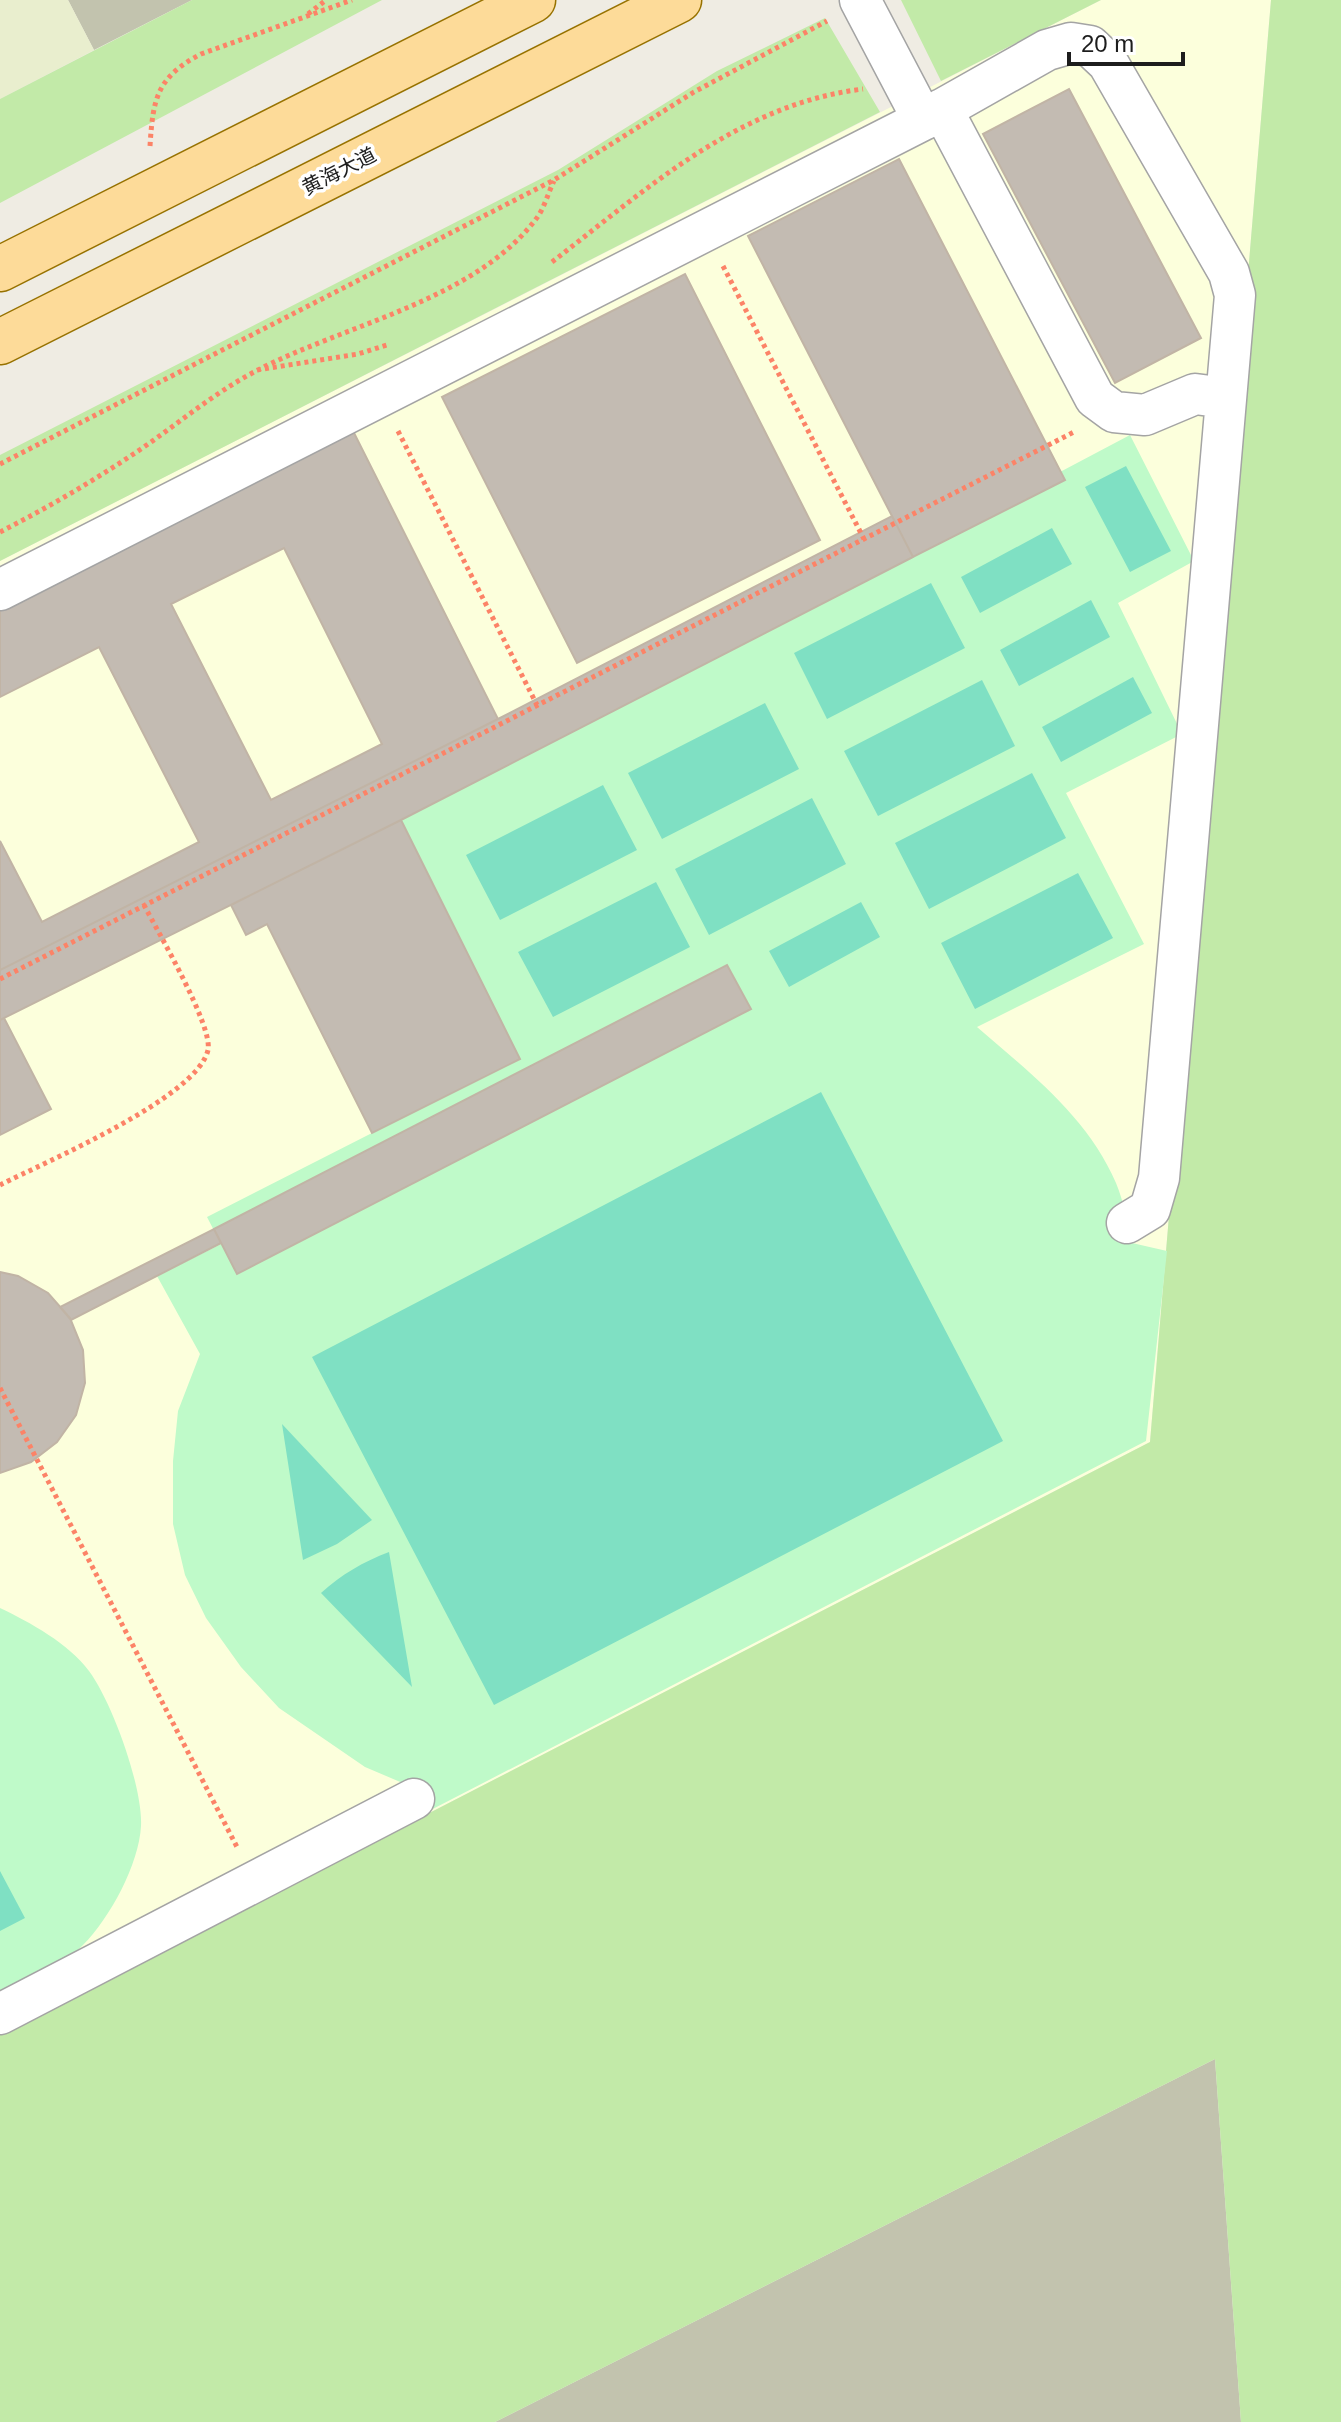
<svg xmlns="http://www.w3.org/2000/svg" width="1341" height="2422" font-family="Arial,'Noto Sans SC',sans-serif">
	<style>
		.education { fill: #fcffdc }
		.construction { fill: #c2c3ae }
		.farmland { fill: #e9eece }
		.grass { fill: #c2eaa8 }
		.park { fill: #bffac9 }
		.pitch { fill: #7fe0c3 }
		.building { fill: #c3bbb2; stroke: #c1b4a5; stroke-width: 2; fill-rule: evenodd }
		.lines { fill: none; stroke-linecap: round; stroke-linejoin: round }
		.minor-casing { stroke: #a4a4a4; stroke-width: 43 }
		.major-casing { stroke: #977200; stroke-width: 47 }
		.path { stroke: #fc8367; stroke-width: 5; stroke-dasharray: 4 4; stroke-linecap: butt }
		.minor { stroke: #fff; stroke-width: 40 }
		.major { stroke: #fddb99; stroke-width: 44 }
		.labels { text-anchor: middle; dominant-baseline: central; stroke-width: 7; stroke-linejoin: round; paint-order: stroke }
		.street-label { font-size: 20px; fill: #1d1d1d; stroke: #fff }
	</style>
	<rect width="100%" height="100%" fill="#efece3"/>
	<!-- education -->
	<path class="education" d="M1101 0H1271L1150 1442 0 2034V561Z"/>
	<!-- construction -->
	<path class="construction" d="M68 0H192L94 50Z
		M1215 2059 1241 2422H495Z"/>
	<!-- farmland -->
	<path class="farmland" d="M0 0H68L94 50 0 99Z"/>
	<!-- grass -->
	<path class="grass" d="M192 0H382L0 203V99Z
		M901 0H1101L941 81Z
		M1271 0H1341V2422H1241L1215 2059 495 2422H0V2034L1150 1442Z
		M825 18 880 112 0 561V455L558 170 717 71Z"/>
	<!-- park -->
	<path class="park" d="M1130 435 1194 561 1118 603 1182 734 1066 793 1144 944 977 1027C1029 1072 1088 1117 1116 1183 1124 1202 1127 1223 1132 1243L1167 1251 1146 1441 423 1814 405 1784 365 1767 279 1708 241 1667 206 1618 185 1575 173 1524V1461L178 1411 200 1354 157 1276 221 1244 207 1217 372 1133 267 924 246 935 231 905 401 820Z
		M0 1608C31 1623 68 1643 89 1671 112 1702 143 1787 141 1826 139 1864 110 1918 83 1945 60 1968 28 1981 0 1995Z"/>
	<!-- pitch -->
	<path class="pitch" d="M1126 466 1171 551 1130 572 1085 487Z
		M1052 528 1072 564 980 613 961 577Z
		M931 583 965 648 827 719 794 653Z
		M1091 600 1110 637 1019 686 1000 650Z
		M1133 677 1152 713 1061 762 1042 727Z
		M982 680 1015 746 878 816 844 751Z
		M765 703 799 769 662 839 628 773Z
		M1032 773 1066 838 929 909 895 843Z
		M603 785 637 850 500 920 466 855Z
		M812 798 846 864 709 935 675 869Z
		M1078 873 1113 938 975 1009 941 943Z
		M656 882 690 947 553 1017 518 952Z
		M861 902 880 937 789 987 769 951Z
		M821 1092 1003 1441 494 1705 312 1357Z
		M282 1424 372 1520 337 1544 303 1560Z
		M389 1552 412 1687 321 1593C342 1574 363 1562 389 1552Z
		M0 1871 25 1918 0 1931Z"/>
	<!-- building -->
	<path class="building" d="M1069 89 1201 338 1115 383 983 134Z
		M899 159 1065 480 913 557 748 236Z
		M685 274 820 540 577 663 442 397Z
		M351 427 498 719 0 970V841L42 922 199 842 99 647 0 697V604ZM284 548 382 744 271 800 171 604Z
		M892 516 913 557 401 820 0 1020V970L498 719Z
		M401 820 520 1059 372 1133 267 924 246 935 231 905Z
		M727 965 751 1009 237 1274 214 1229Z
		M4 1018 51 1109 0 1135V1020Z
		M214 1229 221 1243 71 1320 60 1307Z
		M0 1272 18 1276 48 1293 70 1318 83 1350 85 1383 76 1415 57 1442 31 1462 0 1473Z"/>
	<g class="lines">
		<!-- minor casing -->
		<g class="minor-casing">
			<path id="minor" d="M860 0 923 120
				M942 109 1095 398 1114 412 1145 415 1195 394 1226 398
				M0 590 923 120 1047 50 1071 43 1090 46 1108 63 1229 273 1235 295 1159 1178 1150 1209 1127 1223
				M0 2014 414 1799"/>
		</g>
		<!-- major casing -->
		<g class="major-casing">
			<path id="major" d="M0 269 533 0
				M0 342 679 0"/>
		</g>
		<!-- path -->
		<path class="path" d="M308 14 326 0
			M150 146C153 98 157 77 201 54L352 0
			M552 262C647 189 739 104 863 89
			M723 266 864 539
			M257 370 358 354 390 344
			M398 431 537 705
			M0 464 554 180 694 92 827 21
			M0 532C49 507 95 480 141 449 179 423 214 393 256 371 343 325 474 301 536 219 544 209 548 193 554 181
			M0 979 1074 432
			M0 1185C45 1162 197 1098 208 1050 213 1026 158 932 144 905
			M0 1388 238 1849"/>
		<!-- minor -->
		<use href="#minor" class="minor"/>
		<!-- major -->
		<use href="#major" class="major"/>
	</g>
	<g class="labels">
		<!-- street labels -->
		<g class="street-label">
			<text transform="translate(339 171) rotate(-27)">黄海大道</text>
		</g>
	</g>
	<!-- scale -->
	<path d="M1069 52v12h114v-12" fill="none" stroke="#1d1d1d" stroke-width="4"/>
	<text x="1081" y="52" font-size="24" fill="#1d1d1d" stroke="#ffffff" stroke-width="6" paint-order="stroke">20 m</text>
</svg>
